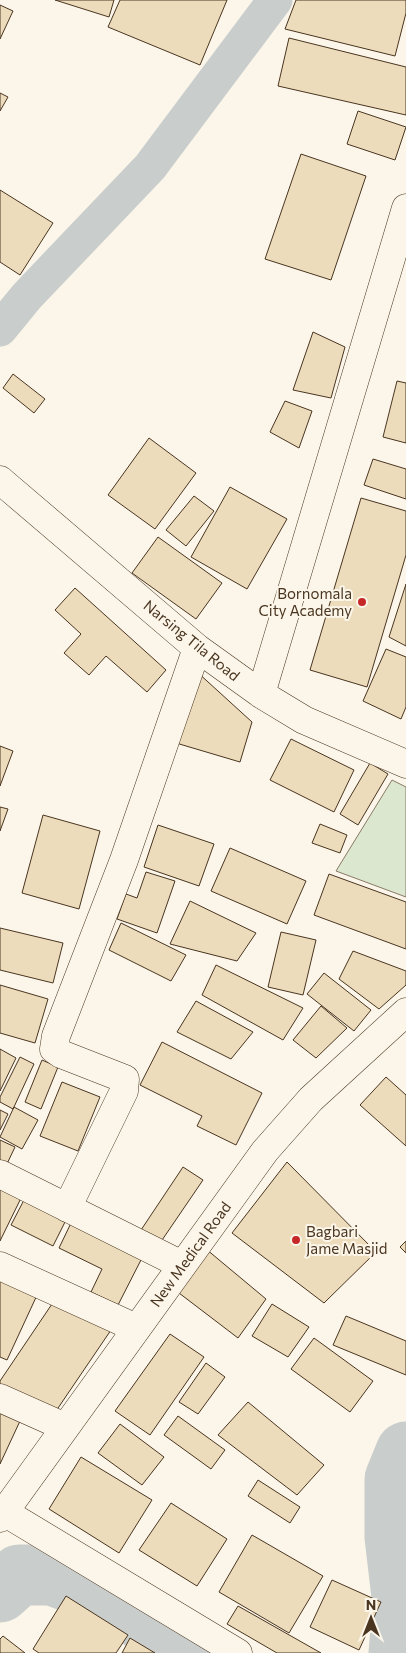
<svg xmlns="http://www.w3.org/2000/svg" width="406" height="1653" font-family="Commissioner,sans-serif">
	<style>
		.green { fill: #dce7d0; stroke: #887966 }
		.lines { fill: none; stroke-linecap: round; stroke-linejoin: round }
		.canal { stroke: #c9cecd; stroke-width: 35 }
		.river { stroke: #c9cecd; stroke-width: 61 }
		.building { fill: #ecdcbc; stroke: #4a3520 }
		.minor-casing { stroke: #4a3520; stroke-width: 29 }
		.tertiary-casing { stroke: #4a3520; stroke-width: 29 }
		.minor { stroke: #fbf6e9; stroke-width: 28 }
		.tertiary { stroke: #fbf6e9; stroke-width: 28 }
		.poi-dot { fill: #c62828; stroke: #fbf6e9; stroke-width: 2 }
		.labels { text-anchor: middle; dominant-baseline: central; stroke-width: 4; stroke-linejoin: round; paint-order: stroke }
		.poi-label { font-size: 15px; fill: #4a3520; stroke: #fbf6e9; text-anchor: end }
		.street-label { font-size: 15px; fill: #4a3520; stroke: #fbf6e9 }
	</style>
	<rect width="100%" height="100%" fill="#fbf6e9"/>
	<!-- green -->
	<path class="green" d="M392 780 406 787V897L336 871Z"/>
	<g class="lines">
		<!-- canal -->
		<path class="canal" d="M0 329 27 296 150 167 275 0"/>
		<!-- river -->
		<path class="river" d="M0 1592 19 1575H52L100 1593 194 1653
			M399 1653 403 1605 395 1537V1479L406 1452"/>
	</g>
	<!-- building -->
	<path class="building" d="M55 0H114L109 17Z
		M120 0H227L200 65 108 27Z
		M296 0H406V13L395 56 285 29Z
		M0 5 13 11 0 39Z
		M289 38 406 67V115L278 86Z
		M0 93 8 97 0 111Z
		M358 111 406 127 395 160 347 144Z
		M301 154 366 176 331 280 265 259Z
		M0 190 53 223 20 275 0 262Z
		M313 332 345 347 331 398 293 390Z
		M13 374 45 399 34 413 3 388Z
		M397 381 406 383V443L383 437Z
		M285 401 312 411 299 448 270 432Z
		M149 438 196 473 155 529 108 495Z
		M373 459 406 469V499L364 485Z
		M230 487 287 519 247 589 191 557Z
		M194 496 214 511 186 546 166 530Z
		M361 498 406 511V555L367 687 310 670Z
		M158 537 222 583 196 619 132 573Z
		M406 584V646L389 637Z
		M75 588 166 670 147 692 106 656 89 675 64 653 81 634 55 610Z
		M386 649 406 657V707L401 719 363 701Z
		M196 671 252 722 240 762 176 743Z
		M291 739 354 770 334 812 270 780Z
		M0 746 13 751 0 786Z
		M370 763 388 774 358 825 340 814Z
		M0 807 8 809 0 831Z
		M43 815 100 831 79 909 22 893Z
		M320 824 347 835 340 853 312 843Z
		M158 825 214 844 199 886 144 867Z
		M230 848 306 881 287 924 211 891Z
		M146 872 175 881 157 933 117 919 126 894 137 898Z
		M329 874 406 902V949L314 915Z
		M190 901 256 933 237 961 170 944Z
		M121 923 186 955 171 981 109 950Z
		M0 928 63 943 53 983 0 970Z
		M281 932 316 940 303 995 268 987Z
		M353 951 406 971V985L379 1009 339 979Z
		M216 965 303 1008 283 1040 202 995Z
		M324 973 371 1010 354 1031 307 994Z
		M0 985 48 999 35 1043 0 1033Z
		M196 1001 253 1032 231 1059 177 1032Z
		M321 1006 347 1028 316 1058 293 1040Z
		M162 1042 262 1093 236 1145 197 1126 202 1116 140 1085Z
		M0 1049 16 1058 0 1091Z
		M20 1057 34 1064 13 1109 0 1102V1097Z
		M42 1060 58 1067 41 1109 25 1102Z
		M386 1077 406 1095V1146L360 1105Z
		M62 1082 100 1097 78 1151 40 1136Z
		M14 1107 38 1120 22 1149 0 1137Z
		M0 1110 8 1114 0 1130Z
		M0 1140 15 1147 5 1168 0 1165Z
		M287 1162 376 1252 324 1303 232 1233Z
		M183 1167 203 1180 158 1246 139 1233Z
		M0 1185 22 1196 0 1241Z
		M24 1200 66 1220 53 1246 11 1225Z
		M72 1221 143 1256 118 1305 91 1292 102 1269 59 1248Z
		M406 1241V1253L400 1247Z
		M206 1249 266 1299 238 1338 179 1293Z
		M0 1276 38 1293 7 1360 0 1357Z
		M54 1301 111 1330 56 1411 0 1387V1381Z
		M272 1304 309 1327 288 1357 252 1336Z
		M346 1316 406 1341V1375L333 1345Z
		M170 1334 204 1357 150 1435 115 1411Z
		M314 1338 373 1381 350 1412 291 1369Z
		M206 1363 225 1377 198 1414 179 1402Z
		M248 1402 324 1465 297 1495 218 1435Z
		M0 1412 20 1421 0 1464Z
		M178 1416 225 1450 211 1469 164 1435Z
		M120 1424 164 1457 142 1485 98 1453Z
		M81 1457 152 1500 119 1553 49 1509Z
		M258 1480 300 1507 290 1523 248 1496Z
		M171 1503 227 1539 197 1586 139 1550Z
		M252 1535 323 1576 289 1633 219 1592Z
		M332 1580 381 1602 359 1650 310 1627Z
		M66 1596 128 1635 116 1653H39L33 1649Z
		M238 1606 321 1653H277L227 1624Z
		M3 1636 25 1653H0V1639Z
		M130 1638 155 1653H122Z"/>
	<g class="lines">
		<!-- minor casing -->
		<g class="minor-casing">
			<path id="minor" d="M0 480 197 648 261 694 304 720 406 764
				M261 694 406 208
				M0 1174 182 1265
				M67 1208 124 1091 125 1079 61 1054 54 1049 56 1036 124 860 197 648
				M0 1266 136 1328
				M0 1398 65 1427
				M4 1512 238 1653"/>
		</g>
		<!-- tertiary casing -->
		<g class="tertiary-casing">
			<path id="tertiary" d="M0 1518 265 1151 311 1099 406 1012"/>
		</g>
		<!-- minor -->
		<use href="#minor" class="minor"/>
		<!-- tertiary -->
		<use href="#tertiary" class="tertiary"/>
	</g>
	<!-- markers -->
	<g class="poi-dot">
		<circle cx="362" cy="602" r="5"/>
		<circle cx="296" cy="1240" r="5"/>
	</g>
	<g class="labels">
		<!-- poi labels -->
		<g class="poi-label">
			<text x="352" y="593">Bornomala<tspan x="352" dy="17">City Academy</tspan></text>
			<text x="306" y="1231" text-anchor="start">Bagbari<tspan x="306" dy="17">Jame Masjid</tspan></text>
		</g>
		<!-- street labels -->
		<g class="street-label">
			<text transform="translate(192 640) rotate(39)">Narsing Tila Road</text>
			<text transform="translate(190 1254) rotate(-54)">New Medical Road</text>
		</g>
	</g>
	<!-- north arrow -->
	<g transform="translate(371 1618)" stroke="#fbf6e9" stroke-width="4" paint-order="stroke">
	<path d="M0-4L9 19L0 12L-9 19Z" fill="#4a3520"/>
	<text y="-8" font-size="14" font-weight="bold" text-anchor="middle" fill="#4a3520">N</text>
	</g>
</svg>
